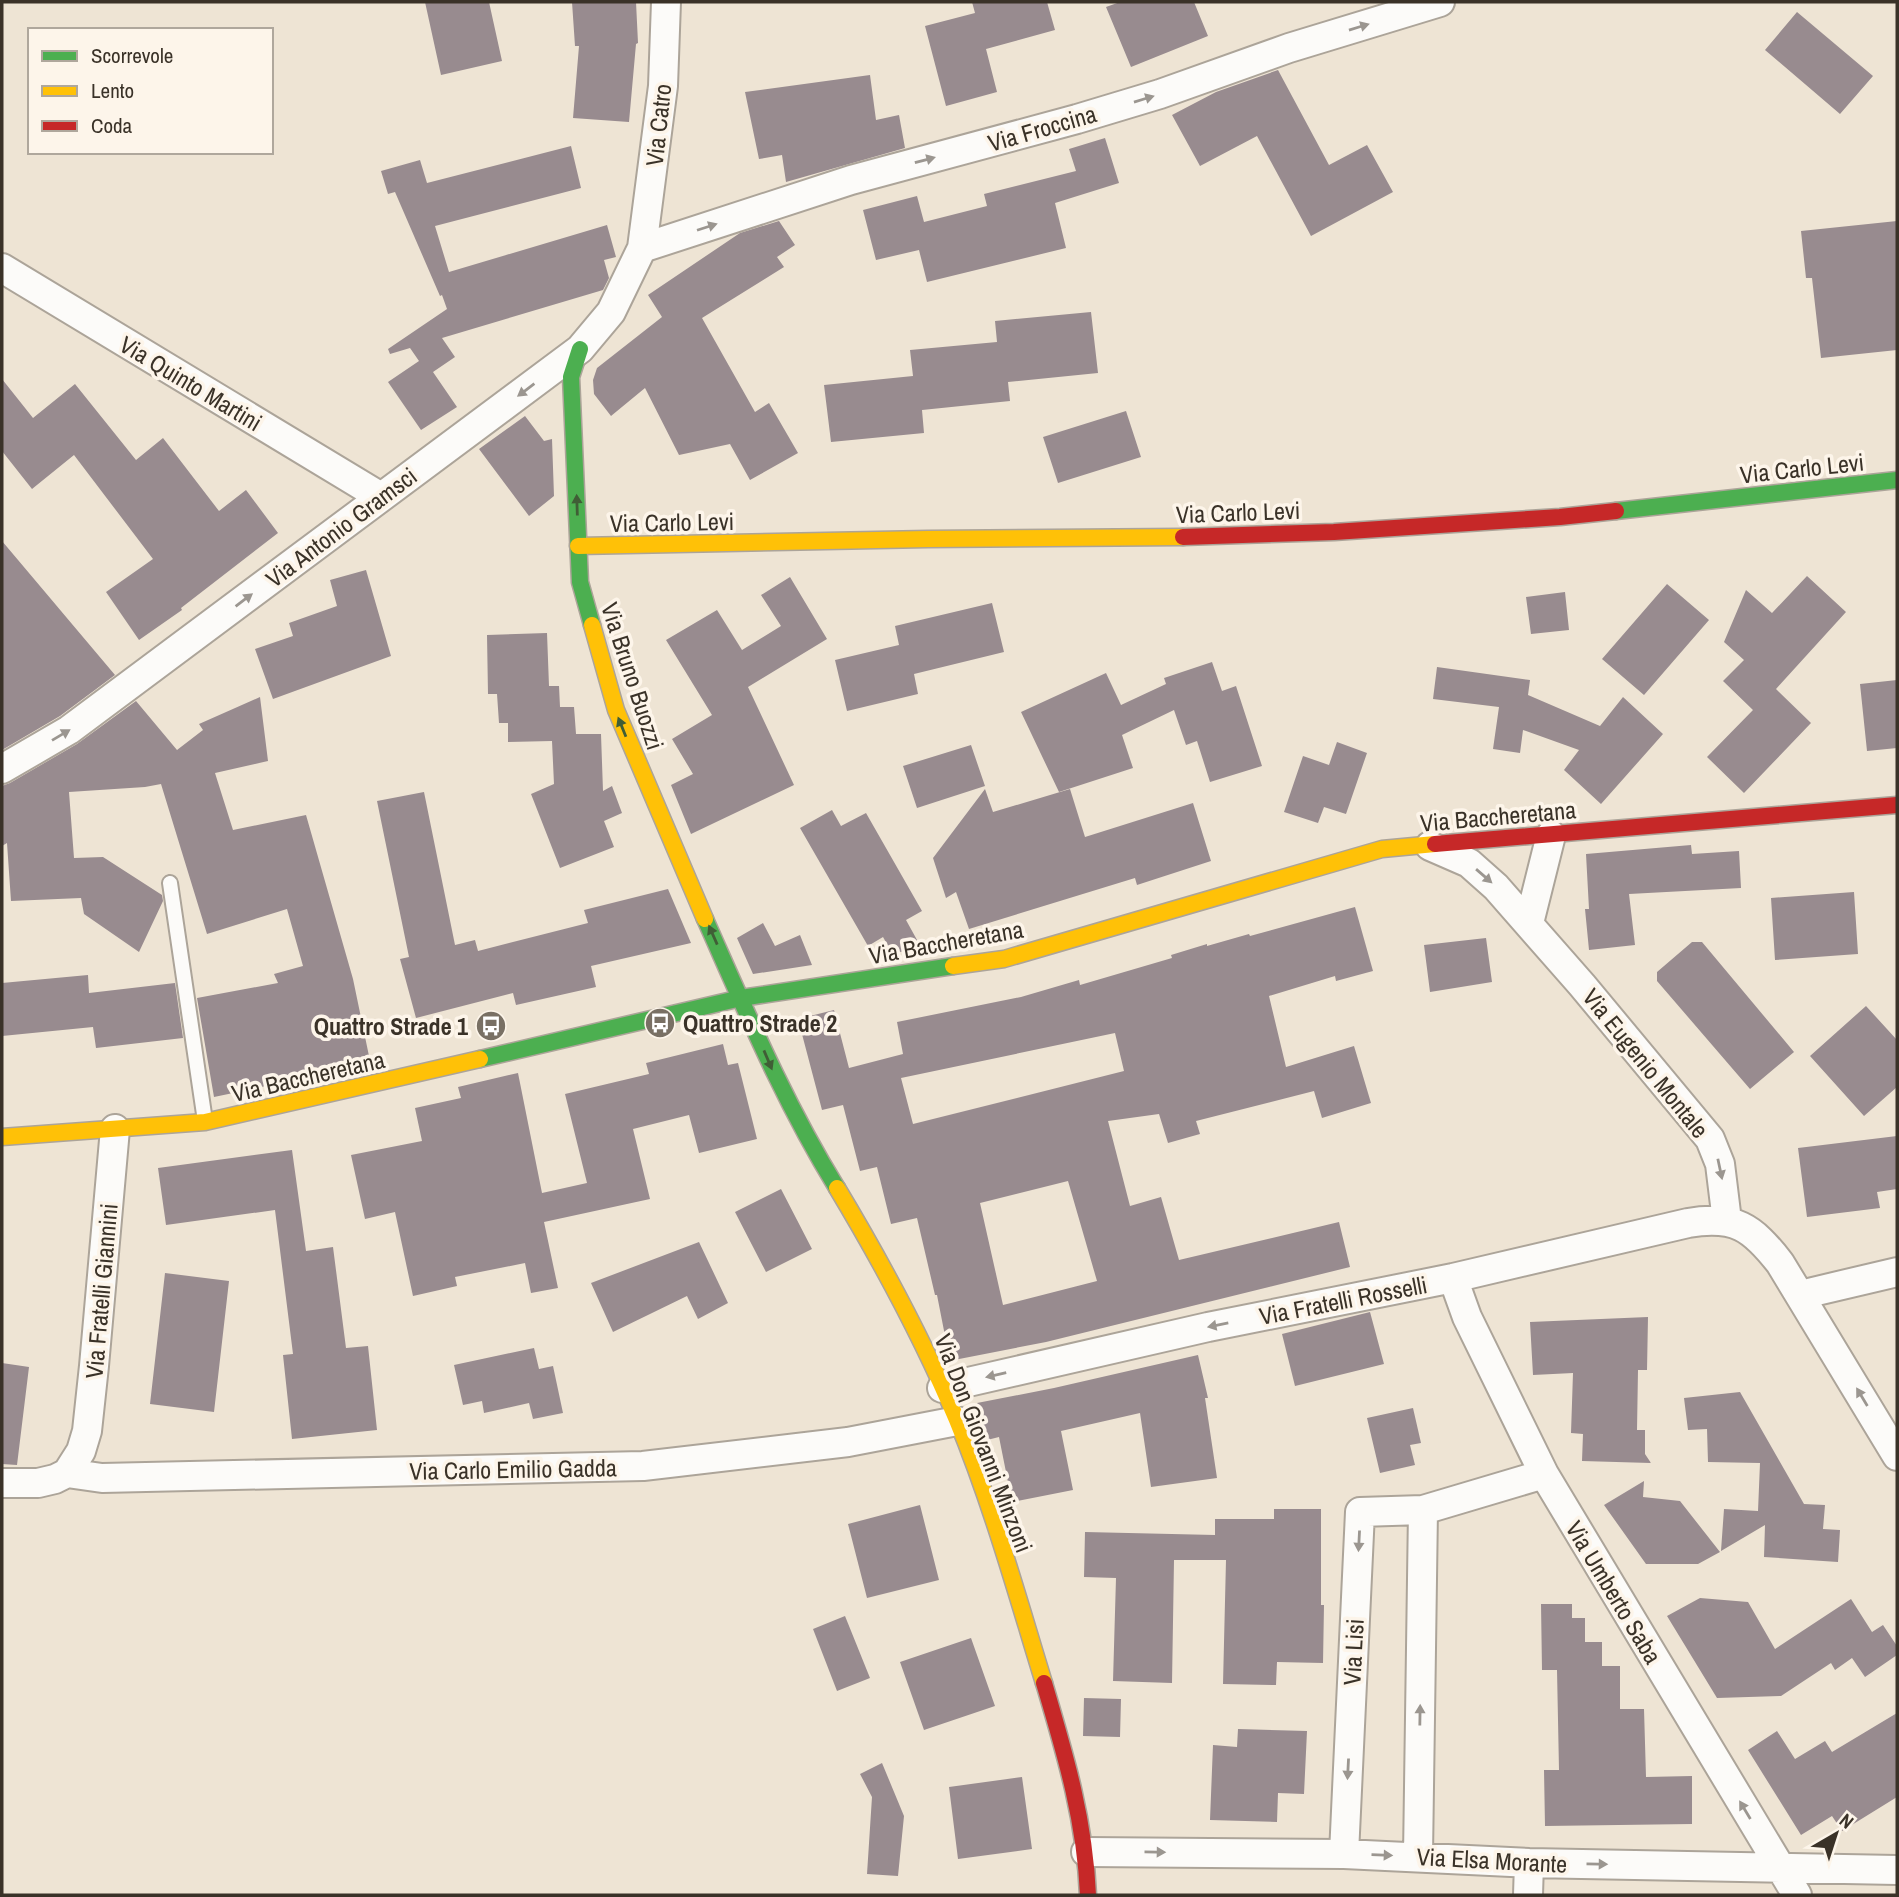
<svg xmlns="http://www.w3.org/2000/svg" width="1899" height="1897" font-family="'Archivo Narrow',sans-serif">
	<style>
		.building { fill: #988b8f; fill-rule: evenodd }
		.lines { fill: none; stroke-linecap: round; stroke-linejoin: round }
		.lane-casing { stroke: #aca499; stroke-width: 18 }
		.street-casing { stroke: #aca499; stroke-width: 32 }
		.fast-casing { stroke: #aca499; stroke-width: 19 }
		.slow-casing { stroke: #aca499; stroke-width: 19 }
		.jam-casing { stroke: #aca499; stroke-width: 19 }
		.lane { stroke: #fcfbf9; stroke-width: 14 }
		.street { stroke: #fcfbf9; stroke-width: 28 }
		.fast { stroke: #4caf50; stroke-width: 16 }
		.slow { stroke: #ffc107; stroke-width: 16 }
		.jam { stroke: #c62828; stroke-width: 16 }
		.oneway { fill: #9b9690 }
		.oneway2 { fill: #405e36 }
		.labels { text-anchor: middle; dominant-baseline: central; stroke-width: 7; stroke-linejoin: round; paint-order: stroke }
		.street-label { font-size: 24px; fill: #3a3228; stroke: #fdf5ea }
		.poi-label { font-size: 24px; font-weight: bold; fill: #3a3228; stroke: #fdf5ea; text-anchor: start }
	</style>
	<rect width="100%" height="100%" fill="#eee4d4"/>
	<!-- building -->
	<path class="building" d="M425 2H489L502 61 441 75Z
		M572 2H636L638 43 636 44 629 122 573 118 579 46H575Z
		M972 2H1047L1055 30 986 49 997 92 946 106 925 26 975 13Z
		M1120 2H1194L1208 36 1131 67 1106 7Z
		M1797 12 1873 76 1840 114 1765 50Z
		M1278 70 1329 165 1367 145 1393 192 1311 236 1257 136 1200 166 1172 115 1216 92Z
		M870 75 876 120 899 115 905 148 786 182 782 155 759 159 745 92Z
		M1105 138 1119 183 1055 203 1066 248 927 282 919 250 876 260 863 210 917 196 924 222 987 206 984 194 1076 171 1069 149Z
		M571 146 581 188 435 226 449 272 607 225 616 257 604 260 609 278 603 290 442 338 455 357 433 372 457 407 421 430 388 382 419 361 410 348 390 354 388 349 447 309 442 295 440 296 395 192 388 194 381 171 420 160 427 183Z
		M779 221 795 245 777 257 784 267 702 318 755 412 769 403 798 453 750 480 730 444 679 455 645 388 611 416 594 394 593 380 597 368 662 317 648 295 740 233Z
		M1897 221V350L1821 358 1812 278H1806L1801 231Z
		M1091 312 1098 373 1008 382 1010 401 922 410 924 433 831 442 824 385 913 376 910 350 997 342 995 321Z
		M2 379 33 418 75 384 136 460 163 438 219 511 246 490 278 533 181 608 182 610 139 640 106 592 153 559 74 455 32 489 2 451Z
		M1126 411 1141 457 1058 483 1043 437Z
		M525 416 544 441 552 439 554 496 529 516 479 449Z
		M2 541 115 675 60 716 2 750Z
		M366 570 391 656 273 699 255 649 293 636 289 623 337 606 330 580Z
		M1807 576 1846 612 1776 689 1811 723 1744 793 1707 757 1753 710 1723 681 1744 660 1724 642 1746 590 1772 613Z
		M790 577 827 639 748 687 794 785 691 834 671 785 693 774 672 739 712 715 666 640 717 610 742 650 781 626 761 595Z
		M1667 584 1709 620 1644 695 1602 659Z
		M1565 592 1569 630 1531 634 1526 597Z
		M992 603 1004 652 914 674 918 694 847 711 835 660 899 645 895 626Z
		M547 633 549 686H559L560 707H574L576 734H601L603 791 612 786 622 813 604 821 614 847 560 868 531 794 554 784 552 741 508 742V723H499L497 694H488L487 635Z
		M1212 662 1222 691 1236 686 1262 766 1210 782 1197 741 1186 745 1174 710 1122 735 1133 768 1059 792 1021 712 1106 673 1121 705 1166 684 1164 678Z
		M1437 667 1530 680 1528 695 1600 726 1623 697 1663 734 1601 804 1564 770 1579 750 1523 730 1520 753 1493 749 1499 707 1433 699Z
		M1897 680V748L1867 751 1860 684Z
		M260 697 268 761 215 773 233 830 306 815 353 979 369 1056 322 1066 323 1074 214 1097 197 998 278 983 274 974 303 966 287 909 207 934 161 784 145 787 69 792 74 858 103 857 162 895 163 901 139 952 84 914 81 898 11 901 7 843 2 846V786L10 783 77 744 136 701 177 750 203 730 199 724Z
		M1337 742 1367 753 1346 814 1324 807 1318 823 1284 812 1303 756 1329 765Z
		M971 745 985 786 917 808 903 766Z
		M985 789 993 812 1070 789 1085 837 1193 803 1211 861 1137 885 1135 878 969 929 956 892 946 898 933 858Z
		M424 792 455 945 475 940 478 951 588 923 584 910 668 889 691 943 591 966 596 987 516 1005 513 993 416 1018 400 959 409 957 377 801Z
		M832 810 841 826 866 813 922 911 906 920 922 949 892 953 883 937 868 946 800 828Z
		M1691 845 1692 854 1739 851 1741 888 1629 894 1635 945 1589 950 1585 909H1589L1586 854Z
		M1854 892 1858 954 1775 960 1771 898Z
		M1355 907 1373 971 1336 981 1335 976 1269 996 1286 1067 1354 1046 1371 1103 1322 1118 1314 1091 1196 1121 1200 1134 1168 1143 1159 1114 1108 1121 1130 1206 1161 1197 1179 1260 1339 1222 1350 1267 1046 1342 954 1360 947 1346 937 1295H935L917 1218 891 1224 877 1167 860 1171 843 1105 822 1110 798 1019 834 1010 849 1068 903 1054 897 1022 1021 997 1079 980 1080 985 1172 958 1171 955 1207 944V946L1249 934 1250 936ZM1115 1033 1124 1071 913 1124 901 1078ZM1068 1181 1097 1281 1003 1305 980 1203Z
		M763 923 775 946 800 935 812 965 753 974 737 938Z
		M1486 938 1492 982 1430 992 1424 945Z
		M1692 942H1702L1794 1052 1750 1089 1657 981V972Z
		M88 975 89 993 175 983 183 1038 96 1048 93 1027 2 1036V983Z
		M1866 1006 1897 1040V1087L1864 1116 1810 1056Z
		M723 1044 728 1065 738 1063 757 1139 699 1153 689 1115 633 1129 650 1199 544 1222 558 1288 531 1293 525 1263 455 1277 457 1286 413 1296 395 1212 365 1219 351 1155 422 1141 415 1108 461 1098 458 1087 518 1073 542 1193 587 1183 565 1094 649 1074 646 1063Z
		M1897 1136V1189L1877 1192 1880 1208 1807 1217 1798 1148Z
		M292 1150 306 1251 333 1247 346 1348 368 1346 377 1430 292 1439 283 1355 293 1354 275 1210 166 1225 158 1168Z
		M781 1189 812 1249 766 1272 735 1212Z
		M699 1242 728 1303 698 1319 687 1296 613 1332 591 1283Z
		M165 1273 229 1281 214 1412 150 1404Z
		M1370 1312 1384 1364 1295 1386 1282 1334Z
		M1648 1317 1647 1370H1638L1637 1430H1645V1454L1651 1463 1582 1461 1583 1434 1571 1433 1573 1373 1533 1375 1530 1322Z
		M534 1348 539 1369 553 1366 563 1413 533 1419 529 1403 484 1413 482 1401 463 1405 454 1365Z
		M1198 1355 1208 1398H1205L1217 1478 1151 1487 1140 1413 1061 1431 1073 1490 1012 1502 999 1437 987 1440 977 1403 1054 1388Z
		M2 1363 29 1367 17 1465 2 1464Z
		M1740 1392 1804 1504 1825 1505 1823 1529 1840 1530 1838 1562 1764 1557 1765 1525 1721 1551 1724 1509 1758 1511 1760 1463 1708 1462 1707 1429 1688 1430 1684 1398Z
		M1413 1408 1421 1443 1410 1445 1415 1465 1380 1473 1367 1418Z
		M1644 1481 1643 1497 1680 1501 1720 1552 1698 1564H1646L1604 1505Z
		M920 1505 939 1580 867 1598 848 1524Z
		M1274 1509H1321V1605H1324L1323 1663 1277 1662 1276 1685 1223 1684 1226 1560H1174L1172 1683 1113 1681 1116 1578 1084 1577 1085 1532 1215 1535V1519H1274Z
		M1700 1598 1748 1602 1775 1649 1851 1599 1872 1632 1883 1625 1897 1646V1655L1865 1677 1852 1658 1835 1670 1831 1663 1781 1696 1717 1698 1667 1616Z
		M1541 1604H1572V1618H1585V1642H1602V1666H1620V1709H1644L1646 1777 1692 1776V1824L1545 1826 1544 1770H1559L1557 1670H1542Z
		M845 1616 870 1678 837 1691 813 1629Z
		M971 1638 995 1706 924 1730 900 1662Z
		M1084 1698 1121 1699 1120 1737 1083 1736Z
		M1897 1713V1797L1842 1831 1832 1816 1801 1835 1748 1750 1777 1731 1795 1759 1825 1741 1832 1752Z
		M1238 1729 1307 1731 1304 1794 1278 1793 1277 1822 1210 1820 1213 1745 1237 1747Z
		M882 1763 904 1816 898 1876 867 1874 872 1797 860 1774Z
		M1022 1777 1032 1849 958 1859 949 1787Z"/>
	<g class="lines">
		<!-- lane casing -->
		<g class="lane-casing">
			<path id="lane" d="M170 883 205 1121"/>
		</g>
		<!-- street casing -->
		<g class="street-casing">
			<path id="street" d="M642 248 851 180 1077 119 1160 94 1289 48 1440 2
				M2 268 381 497
				M2 769 69 730 580 349 611 312 642 248 663 86 666 2
				M1430 846 1469 863 1496 887 1582 985 1710 1139 1720 1164 1727 1221
				M1529 923 1551 835
				M1453 1278 1467 1317 1544 1474 1797 1895
				M1800 1295 1897 1272
				M942 1388 1208 1327 1453 1278 1688 1223C1735 1215 1752 1227 1780 1263L1897 1456
				M67 1473 102 1478 643 1466 848 1442 957 1421
				M2 1483H38L55 1479 67 1473 81 1451 87 1431 94 1366 115 1129
				M1086 1852 1344 1854 1529 1863 1897 1870
				M1344 1854 1360 1512 1423 1510 1544 1474
				M1418 1856 1423 1510
				M1528 1895 1529 1863"/>
		</g>
		<!-- fast casing -->
		<g class="fast-casing">
			<path id="fast" d="M580 349 571 377 580 582 592 625
				M1616 511 1897 480
				M705 919C746 1011 784 1102 837 1188
				M480 1059 741 998 953 966"/>
		</g>
		<!-- slow casing -->
		<g class="slow-casing">
			<path id="slow" d="M578 546 928 539 1183 537
				M592 625 616 710 705 919
				M953 966 1004 959 1382 849 1435 844
				M2 1137 205 1122 480 1059
				M837 1188C882 1263 923 1339 957 1420 992 1505 1017 1595 1044 1683"/>
		</g>
		<!-- jam casing -->
		<g class="jam-casing">
			<path id="jam" d="M1183 537 1334 532 1560 517 1616 511
				M1435 844 1897 805
				M1044 1683C1065 1754 1085 1820 1088 1895"/>
		</g>
		<!-- lane -->
		<use href="#lane" class="lane"/>
		<!-- street -->
		<use href="#street" class="street"/>
		<!-- fast -->
		<use href="#fast" class="fast"/>
		<!-- slow -->
		<use href="#slow" class="slow"/>
		<!-- jam -->
		<use href="#jam" class="jam"/>
	</g>
	<!-- one-way arrows -->
	<defs><path id="oneway-solid" d="M-6-.8H1V-3.2L6.5 0L1 3.2V.8H-6Z" transform="scale(1.75)"/></defs>
	<g class="oneway">
		<use href="#oneway-solid" transform="translate(1359 27) rotate(-17)"/>
		<use href="#oneway-solid" transform="translate(1144 99) rotate(-17)"/>
		<use href="#oneway-solid" transform="translate(925 160) rotate(-15)"/>
		<use href="#oneway-solid" transform="translate(707 227) rotate(-18)"/>
		<use href="#oneway-solid" transform="translate(526 390) rotate(143)"/>
		<use href="#oneway-solid" transform="translate(244 600) rotate(-37)"/>
		<use href="#oneway-solid" transform="translate(61 735) rotate(-31)"/>
		<use href="#oneway-solid" transform="translate(1484 876) rotate(41)"/>
		<use href="#oneway-solid" transform="translate(1720 1169) rotate(78)"/>
		<use href="#oneway-solid" transform="translate(1218 1325) rotate(169)"/>
		<use href="#oneway-solid" transform="translate(996 1375) rotate(167)"/>
		<use href="#oneway-solid" transform="translate(1862 1397) rotate(-121)"/>
		<use href="#oneway-solid" transform="translate(1359 1541) rotate(93)"/>
		<use href="#oneway-solid" transform="translate(1420 1715) rotate(-89)"/>
		<use href="#oneway-solid" transform="translate(1348 1769) rotate(93)"/>
		<use href="#oneway-solid" transform="translate(1745 1810) rotate(-121)"/>
		<use href="#oneway-solid" transform="translate(1155 1852) rotate(1)"/>
		<use href="#oneway-solid" transform="translate(1382 1855) rotate(2)"/>
		<use href="#oneway-solid" transform="translate(1597 1864) rotate(1)"/>
	</g>
	<g class="oneway2">
		<use href="#oneway-solid" transform="translate(577 505) rotate(-92)"/>
		<use href="#oneway-solid" transform="translate(622 727) rotate(-112)"/>
		<use href="#oneway-solid" transform="translate(713 935) rotate(-114)"/>
		<use href="#oneway-solid" transform="translate(768 1060) rotate(67)"/>
	</g>
	<!-- icons -->
	<defs>
		<g id="bus-disc" transform="scale(1.575)"><circle r="9.5" fill="#797064" stroke="#fdf5ea"/><path d="M-5-6H5V4H4V6H2V4H-2V6H-4V4H-5ZM-3.5-4V0h7V-4ZM-3.5 1.2v1.5H-2V1.2ZM2 1.2v1.5H3.5V1.2Z" fill="#fff"/></g>
	</defs>
	<g fill-rule="evenodd">
		<use href="#bus-disc" x="660" y="1023"/>
		<use href="#bus-disc" x="491" y="1026"/>
	</g>
	<g class="labels">
		<!-- street labels -->
		<g class="street-label">
			<text transform="translate(658 125) rotate(-84)">Via Catro</text>
			<text transform="translate(1042 128) rotate(-16)">Via Froccina</text>
			<text transform="translate(191 383) rotate(31)">Via Quinto Martini</text>
			<text transform="translate(1802 468) rotate(-6)">Via Carlo Levi</text>
			<text transform="translate(1238 512) rotate(-2)">Via Carlo Levi</text>
			<text transform="translate(672 522) rotate(-1)">Via Carlo Levi</text>
			<text transform="translate(341 527) rotate(-37)">Via Antonio Gramsci</text>
			<text transform="translate(633 676) rotate(72)">Via Bruno Buozzi</text>
			<text transform="translate(1498 816) rotate(-5)">Via Baccheretana</text>
			<text transform="translate(946 942) rotate(-10)">Via Baccheretana</text>
			<text transform="translate(1646 1063) rotate(51)">Via Eugenio Montale</text>
			<text transform="translate(308 1076) rotate(-13)">Via Baccheretana</text>
			<text transform="translate(101 1291) rotate(-85)">Via Fratelli Giannini</text>
			<text transform="translate(1343 1300) rotate(-11)">Via Fratelli Rosselli</text>
			<text transform="translate(984 1443) rotate(69)">Via Don Giovanni Minzoni</text>
			<text transform="translate(513 1469) rotate(-1)">Via Carlo Emilio Gadda</text>
			<text transform="translate(1614 1592) rotate(59)">Via Umberto Saba</text>
			<text transform="translate(1353 1652) rotate(-87)">Via Lisi</text>
			<text transform="translate(1492 1860) rotate(3)">Via Elsa Morante</text>
		</g>
		<!-- poi labels -->
		<g class="poi-label">
			<text x="683" y="1023">Quattro Strade 2</text>
			<text x="468" y="1026" text-anchor="end">Quattro Strade 1</text>
		</g>
	</g>
	<!-- border -->
	<rect width="1899" height="1897" fill="none" stroke="#3a3228" stroke-width="7"/>
	<!-- legend -->
	<rect x="28" y="28" width="245" height="126" fill="#fdf5ea" stroke="#afa79c" stroke-width="2"/>
	<rect x="42" y="51" width="35" height="10" fill="#4caf50" stroke="#afa79c" stroke-width="2"/>
	<text x="91" y="63" font-size="21" fill="#3a3228">Scorrevole</text>
	<rect x="42" y="86" width="35" height="10" fill="#ffc107" stroke="#afa79c" stroke-width="2"/>
	<text x="91" y="98" font-size="21" fill="#3a3228">Lento</text>
	<rect x="42" y="121" width="35" height="10" fill="#c62828" stroke="#afa79c" stroke-width="2"/>
	<text x="91" y="133" font-size="21" fill="#3a3228">Coda</text>
	<!-- north arrow -->
	<g transform="translate(1836 1834) rotate(39)" stroke="#fdf5ea" stroke-width="5" paint-order="stroke">
	<path d="M0-5L12 26L0 18L-12 26Z" fill="#3a3228"/>
	<text y="-10" font-size="19" font-weight="bold" text-anchor="middle" fill="#3a3228">N</text>
	</g>
</svg>
